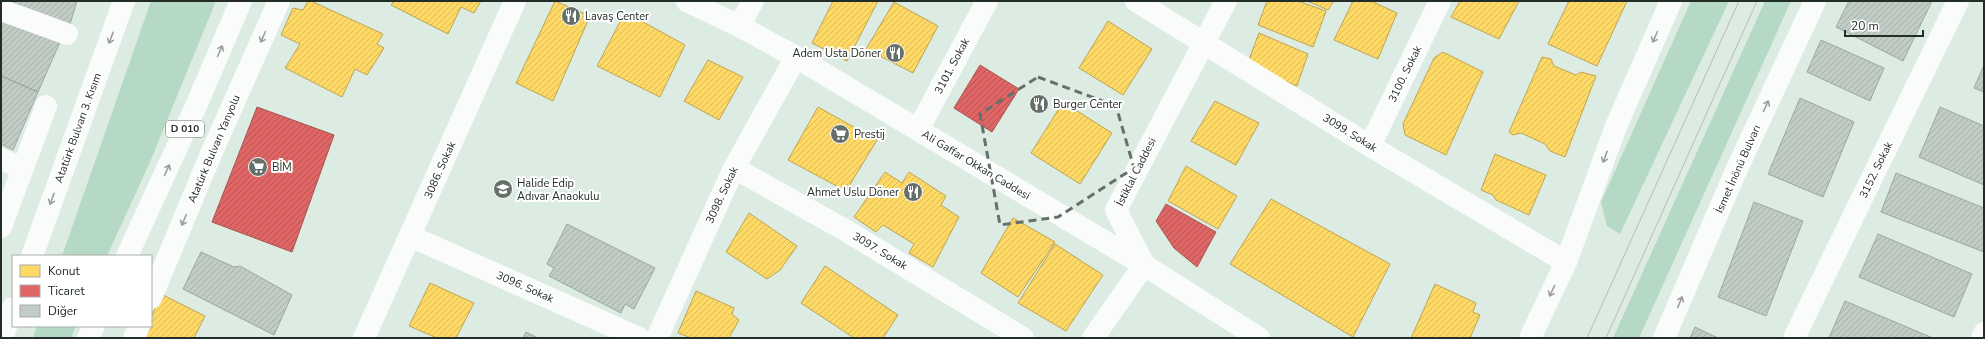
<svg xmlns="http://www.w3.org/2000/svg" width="1985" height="339" font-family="'Nunito Sans',sans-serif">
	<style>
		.grass { fill: #b5d9c4 }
		.homes { fill: url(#homes-hatch); stroke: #bda553 }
		.shops { fill: url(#shops-hatch); stroke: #a75553 }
		.building { fill: url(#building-hatch); stroke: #9ca7a0 }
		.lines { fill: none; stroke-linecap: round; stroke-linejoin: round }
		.minor { stroke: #fafcfb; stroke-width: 22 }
		.tertiary { stroke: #fafcfb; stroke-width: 22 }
		.secondary { stroke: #fafcfb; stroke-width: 22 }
		.primary { stroke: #fafcfb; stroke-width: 22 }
		.trunk { stroke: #fafcfb; stroke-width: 22 }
		.tram { stroke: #b8bcb9; stroke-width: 1 }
		.oneway { stroke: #999f9c }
		.marked { fill: none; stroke: #647069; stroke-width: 3; stroke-dasharray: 8 5; stroke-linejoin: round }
		.labels { text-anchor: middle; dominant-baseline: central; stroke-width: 4; stroke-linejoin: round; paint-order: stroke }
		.shield { fill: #fff; stroke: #656c68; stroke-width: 1 }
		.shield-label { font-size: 10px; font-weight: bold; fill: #232d27 }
		.poi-label { font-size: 11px; fill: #232d27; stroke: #fff; text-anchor: start }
		.street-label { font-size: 11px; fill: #232d27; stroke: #fff }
	</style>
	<defs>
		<pattern id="homes-hatch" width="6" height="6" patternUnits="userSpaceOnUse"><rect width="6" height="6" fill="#ffd966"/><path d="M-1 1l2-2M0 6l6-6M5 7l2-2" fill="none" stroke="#dabb58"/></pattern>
		<pattern id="shops-hatch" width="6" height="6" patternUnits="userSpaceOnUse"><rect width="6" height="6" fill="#e06666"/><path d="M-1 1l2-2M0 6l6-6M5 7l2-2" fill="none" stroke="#b55454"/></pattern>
		<pattern id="building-hatch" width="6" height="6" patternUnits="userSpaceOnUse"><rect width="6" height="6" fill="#c0ccc5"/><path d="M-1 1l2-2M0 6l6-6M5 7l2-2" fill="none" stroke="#a5b0a9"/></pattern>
	</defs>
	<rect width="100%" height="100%" fill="#ddece3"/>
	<!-- grass -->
	<path class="grass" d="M151 1H216L150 162 107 256H62Z
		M1691 1H1729L1620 234 1607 226 1601 202Z
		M1765 1H1791L1639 338H1613Z
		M37 326H76L71 338H33Z"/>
	<!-- homes -->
	<path class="homes" d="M308 1H311L383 34 377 44 384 48 367 75 355 69 342 97 285 68 300 44 281 35 293 8 303 10Z
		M394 1H481L474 13 461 7 448 34 391 5Z
		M555 1 590 16 553 101 516 83Z
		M833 1H878L847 61 812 43Z
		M1267 1H1298L1326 11 1313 47 1258 25Z
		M1307 1H1334L1328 10Z
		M1353 1H1371L1397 13 1378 59 1334 40Z
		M1460 1H1519L1499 39 1451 17Z
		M1569 1H1627L1597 66 1548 44Z
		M894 2 938 26 913 73 866 49Z
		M625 12 685 45 660 97 597 66Z
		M1108 21 1152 49 1123 95 1079 68Z
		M1259 33 1308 54 1297 86 1247 65Z
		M1443 52 1483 72 1446 155 1405 135 1403 124 1434 58Z
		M1542 57 1551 59 1554 66 1576 75 1581 72 1596 76 1565 157 1550 151 1545 144 1521 133 1513 135 1509 132Z
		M708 60 743 77 719 120 684 101Z
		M1215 101 1259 123 1236 165 1191 141Z
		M1063 102 1112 133 1080 184 1031 153Z
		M818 107 877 140 846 191 788 160Z
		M1495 154 1546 175 1529 215 1496 200 1493 195 1481 190Z
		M1186 166 1237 196 1218 229 1168 201Z
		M885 172 902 183 909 172 946 196 941 205 959 217 933 267 909 253 914 244 883 225 876 232 854 217Z
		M1271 199 1390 264 1353 337 1230 264Z
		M749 213 797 246 780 270 767 279 726 252Z
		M1013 218 1055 242 1018 297 981 273Z
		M1055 244 1103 275 1066 331 1018 303Z
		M825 266 898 315 883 338H854L801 303Z
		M430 283 474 303 456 338H437L409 326Z
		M1435 284 1476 303 1473 312 1480 315 1470 338H1411Z
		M696 291 734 308 732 314 739 320 729 338H691L678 333Z
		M161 294 205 316 194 338H145L148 326H151V318Z"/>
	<!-- shops -->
	<path class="shops" d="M980 65 1019 89 992 132 954 108Z
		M257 107 334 135 292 252 212 222Z
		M1166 204 1216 232 1197 267 1174 248 1156 221Z"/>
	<!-- building -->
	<path class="building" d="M13 1H77L70 24 12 5Z
		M1849 1H1932L1903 61 1836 27Z
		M1 16 60 42 38 92 1 76Z
		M1821 40 1884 68 1870 101 1807 72Z
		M1984 65V92L1974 88Z
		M1 76 38 92 13 150 1 144Z
		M1800 98 1854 122 1823 197 1768 174Z
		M1940 107 1984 126V185L1919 157Z
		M1896 173 1984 208V252L1881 212Z
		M1754 202 1803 221 1766 316 1718 297Z
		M567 224 655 268 634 309 625 304 621 313 549 276 554 268 547 264Z
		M1878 234 1972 274 1954 317 1859 277Z
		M201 252 234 267 240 266 292 295 274 335 183 289Z
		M1845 301 1933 338H1829Z
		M1695 327 1718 338H1690Z
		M526 332 538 338H523Z"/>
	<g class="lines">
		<!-- minor -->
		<path class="minor" d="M1136 1 1370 146 1566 262
			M1 10 67 34
			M739 26 753 1
			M918 130 987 1
			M1370 146 1440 1
			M1 159 22 168
			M734 168 845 230 1023 338
			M1 227 46 106
			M410 236 639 338
			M364 338 515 1
			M657 338 734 168 796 57
			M1794 338 1958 1
			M1982 338 1984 333"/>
		<!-- tertiary -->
		<path class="tertiary" d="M687 1 739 26 796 57 1144 265 1259 338
			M1093 338 1144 265 1116 210 1226 1"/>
		<!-- secondary -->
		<path class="secondary" d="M151 298 211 154 279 1
			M134 338 139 326"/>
		<!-- primary -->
		<path class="primary" d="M1530 338 1566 262 1617 124 1671 1
			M1664 338 1735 173 1815 1"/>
		<!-- trunk -->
		<path class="trunk" d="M32 256 124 1
			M127 256 196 106 241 1
			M2 338 13 308
			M88 338 94 326"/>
		<!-- tram -->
		<path class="tram" d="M1587 338 1739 1
			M1606 338 1757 1"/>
	</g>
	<!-- one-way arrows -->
	<defs><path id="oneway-shaft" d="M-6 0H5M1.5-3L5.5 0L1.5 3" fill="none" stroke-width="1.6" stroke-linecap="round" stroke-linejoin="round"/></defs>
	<g class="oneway">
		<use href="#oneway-shaft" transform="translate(263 37) rotate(114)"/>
		<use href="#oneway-shaft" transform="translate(1655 37) rotate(114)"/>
		<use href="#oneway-shaft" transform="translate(111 38) rotate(110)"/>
		<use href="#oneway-shaft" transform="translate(220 51) rotate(-66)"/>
		<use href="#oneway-shaft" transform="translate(1766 106) rotate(-65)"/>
		<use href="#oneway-shaft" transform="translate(1605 157) rotate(110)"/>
		<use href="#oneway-shaft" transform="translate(167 170) rotate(-66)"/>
		<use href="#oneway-shaft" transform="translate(52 199) rotate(110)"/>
		<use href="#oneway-shaft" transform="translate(184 220) rotate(113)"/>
		<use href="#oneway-shaft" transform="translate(1552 291) rotate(115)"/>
		<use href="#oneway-shaft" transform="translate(1680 302) rotate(-67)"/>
	</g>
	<!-- marked area -->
	<path class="marked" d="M1038 77 1116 106 1134 168 1058 217 1000 225 980 114Z"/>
	<!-- icons -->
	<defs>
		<g id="restaurant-disc" transform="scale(1)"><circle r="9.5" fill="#647069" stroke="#fff"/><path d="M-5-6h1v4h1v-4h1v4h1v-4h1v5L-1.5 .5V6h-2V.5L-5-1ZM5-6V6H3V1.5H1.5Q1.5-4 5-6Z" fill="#fff"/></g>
		<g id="supermarket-disc" transform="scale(1)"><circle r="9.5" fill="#647069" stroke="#fff"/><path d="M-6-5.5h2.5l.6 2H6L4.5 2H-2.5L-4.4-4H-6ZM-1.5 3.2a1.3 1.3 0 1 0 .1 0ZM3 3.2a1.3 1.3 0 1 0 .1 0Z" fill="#fff"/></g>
		<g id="school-disc" transform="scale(1)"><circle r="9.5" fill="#647069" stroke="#fff"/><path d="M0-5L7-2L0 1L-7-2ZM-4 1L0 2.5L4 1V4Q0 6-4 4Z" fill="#fff"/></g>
	</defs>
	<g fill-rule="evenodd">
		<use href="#restaurant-disc" x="571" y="16"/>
		<use href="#restaurant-disc" x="895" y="53"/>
		<use href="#restaurant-disc" x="1039" y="104"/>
		<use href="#supermarket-disc" x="840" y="134"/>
		<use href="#supermarket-disc" x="258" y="167"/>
		<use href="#school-disc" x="503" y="189"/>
		<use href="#restaurant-disc" x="913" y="192"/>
	</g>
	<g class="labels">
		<!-- shield labels -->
		<rect class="shield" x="166" y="121" width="38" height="16" rx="3"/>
		<g class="shield-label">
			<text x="185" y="129">D 010</text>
		</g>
		<!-- poi labels -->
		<g class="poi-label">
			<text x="585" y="16">Lavaş Center</text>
			<text x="881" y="53" text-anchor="end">Adem Usta Döner</text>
			<text x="1053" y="104">Burger Center</text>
			<text x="854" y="134">Prestij</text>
			<text x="272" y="167">BİM</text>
			<text x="517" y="183">Halide Edip<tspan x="517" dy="13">Adıvar Anaokulu</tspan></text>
			<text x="899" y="192" text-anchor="end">Ahmet Uslu Döner</text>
		</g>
		<!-- street labels -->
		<g class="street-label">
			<text transform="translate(952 66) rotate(-62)">3101. Sokak</text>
			<text transform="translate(1405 74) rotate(-64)">3100. Sokak</text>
			<text transform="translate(78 128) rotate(-70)">Atatürk Bulvarı 3. Kısım</text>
			<text transform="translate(1350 133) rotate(32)">3099. Sokak</text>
			<text transform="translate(214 149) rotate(-67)">Atatürk Bulvarı Yanyolu</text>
			<text transform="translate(976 165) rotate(31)">Ali Gaffar Okkan Caddesi</text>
			<text transform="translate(1738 169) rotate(-66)">İsmet İnönü Bulvarı</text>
			<text transform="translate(440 170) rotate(-66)">3086. Sokak</text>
			<text transform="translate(1876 170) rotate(-64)">3152. Sokak</text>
			<text transform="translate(1136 172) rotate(-63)">İstiklal Caddesi</text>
			<text transform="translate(722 195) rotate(-65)">3098. Sokak</text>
			<text transform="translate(880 251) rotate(31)">3097. Sokak</text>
			<text transform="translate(525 287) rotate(24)">3096. Sokak</text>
		</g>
	</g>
	<!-- border -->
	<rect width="1985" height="339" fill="none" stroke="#232d27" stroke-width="4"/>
	<!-- legend -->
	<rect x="12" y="255" width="140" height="72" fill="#ffffff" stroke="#a7aba9"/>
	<rect x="20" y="265" width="20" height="12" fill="#ffd966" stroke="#a7aba9"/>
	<text x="48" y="275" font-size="12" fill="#232d27">Konut</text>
	<rect x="20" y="285" width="20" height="12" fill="#e06666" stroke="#a7aba9"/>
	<text x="48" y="295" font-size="12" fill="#232d27">Ticaret</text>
	<rect x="20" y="305" width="20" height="12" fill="#c0ccc5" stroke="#a7aba9"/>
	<text x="48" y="315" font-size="12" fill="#232d27">Diğer</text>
	<!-- scale -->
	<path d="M1845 30v6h78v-6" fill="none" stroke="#232d27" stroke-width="2"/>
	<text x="1851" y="30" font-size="12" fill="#232d27" stroke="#ffffff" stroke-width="3" paint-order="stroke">20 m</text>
</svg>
